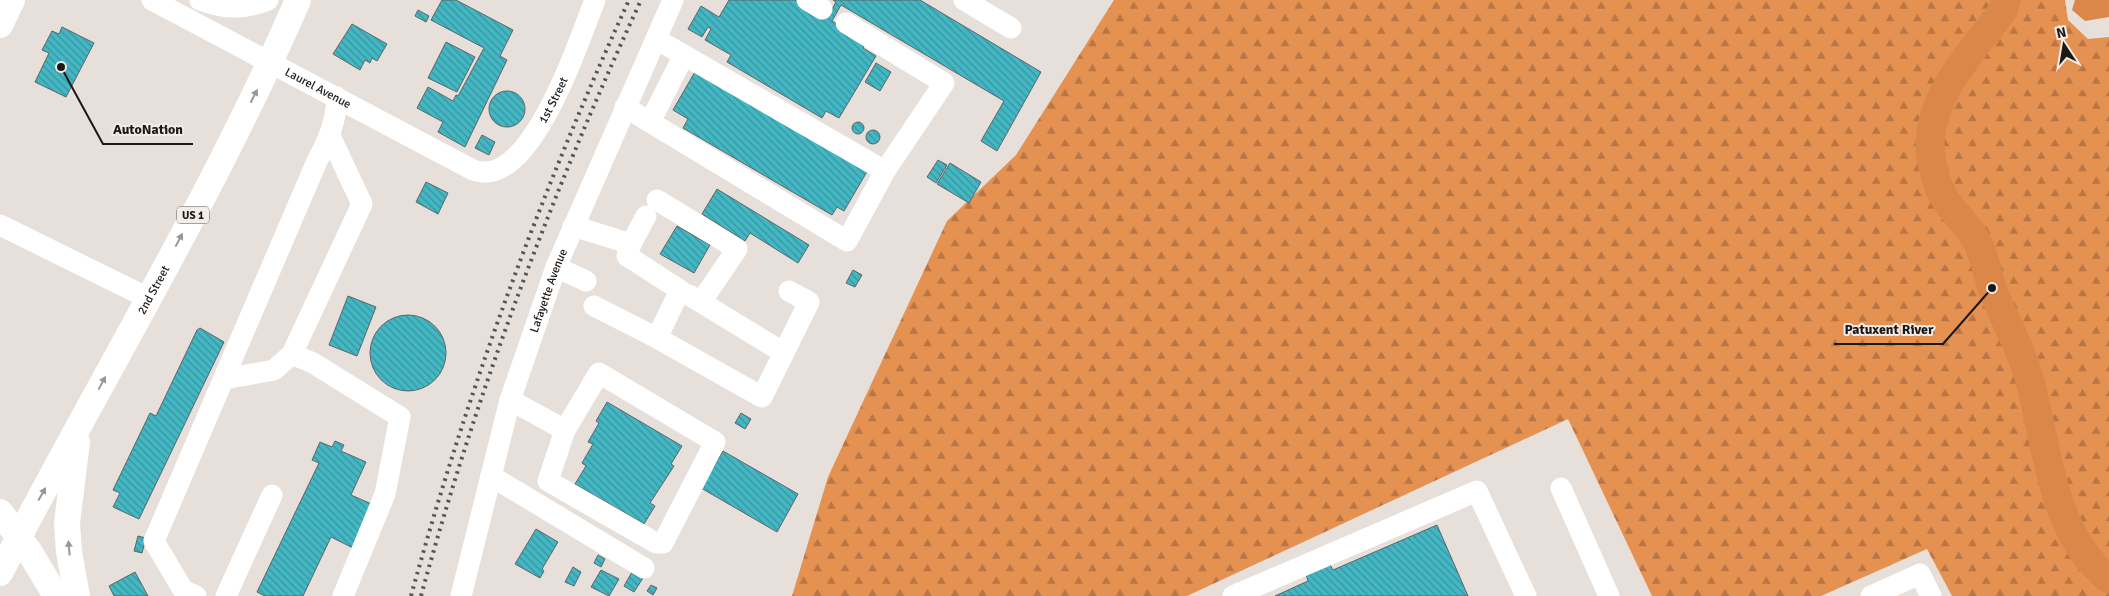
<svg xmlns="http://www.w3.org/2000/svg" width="2109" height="596" font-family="Signika,sans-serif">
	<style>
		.forest { fill: url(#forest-firs) }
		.water { fill: #db8749 }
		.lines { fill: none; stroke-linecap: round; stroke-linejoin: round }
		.river { stroke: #db8749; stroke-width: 29 }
		.building { fill: url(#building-back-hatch); stroke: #5c6567 }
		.minor { stroke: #fff; stroke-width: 21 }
		.major { stroke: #fff; stroke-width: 26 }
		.rail { stroke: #585451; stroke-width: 4; stroke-dasharray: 2.5 5; stroke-linecap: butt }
		.oneway { fill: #989796 }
		.labels { text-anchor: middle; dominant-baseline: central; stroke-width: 4; stroke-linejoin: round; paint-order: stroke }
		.shield { fill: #f4ece7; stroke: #5c5855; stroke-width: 1 }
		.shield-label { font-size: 11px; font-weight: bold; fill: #1b1816 }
		.street-label { font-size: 12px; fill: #1b1816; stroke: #f4ece7 }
		.leader { fill: none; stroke: #1b1816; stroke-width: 2 }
		.callout-dot { fill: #1b1816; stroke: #f4ece7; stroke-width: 2 }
		.callout-label { font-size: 14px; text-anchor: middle; font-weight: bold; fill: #1b1816; stroke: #f4ece7; stroke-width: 4; stroke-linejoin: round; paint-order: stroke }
	</style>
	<defs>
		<pattern id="forest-firs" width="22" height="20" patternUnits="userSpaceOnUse" patternTransform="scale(1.25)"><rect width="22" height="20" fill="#e59152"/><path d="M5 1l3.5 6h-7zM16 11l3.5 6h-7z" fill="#b97543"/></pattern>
		<pattern id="building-back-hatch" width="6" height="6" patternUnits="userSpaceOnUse" patternTransform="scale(1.25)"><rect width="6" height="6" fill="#43b7c3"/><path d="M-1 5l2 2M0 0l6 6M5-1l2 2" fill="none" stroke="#37949d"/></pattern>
	</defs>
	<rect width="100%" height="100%" fill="#e7dfda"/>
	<!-- forest -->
	<path class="forest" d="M1114 0H2065L2068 20 2088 39 2109 37V596H1952L1927 549 1821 596H1652L1568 419 1187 596H792L828 477 947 221 1016 155Z"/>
	<!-- water -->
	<path class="water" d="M2075 0H2109V17L2085 21 2072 10Z"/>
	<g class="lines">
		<!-- river -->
		<path class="river" d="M2006 0 2003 10C1974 50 1931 92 1930 144 1930 161 1936 185 1945 199 1956 216 1973 229 1980 248 1985 261 1988 275 1992 288 2002 315 2017 341 2026 368 2048 437 2048 532 2109 579"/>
	</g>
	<!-- building -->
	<path class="building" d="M442 0H456L513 30 500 56 507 60 465 147 438 132 443 122 417 108 428 87 453 101 456 95 458 96 484 48 431 20Z
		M729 0H796L827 18 836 2 833 0H920L1041 72 997 151 981 141 1004 101 841 5 832 21 867 41 863 48 876 56 839 118 826 111 822 118 727 62 731 55 705 40 711 29 708 27 702 37 688 29 701 6 719 17Z
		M418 10 429 16 426 22 415 16Z
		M352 24 387 44 377 61 372 58 370 63 365 60 360 70 333 54Z
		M62 27 94 43 66 97 35 82 49 53 42 50 52 31 59 34Z
		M446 42 475 57 457 92 428 78Z
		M876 63 891 72 880 91 865 82Z
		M696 70 868 170 844 211 837 207 832 215 683 128 688 119 673 110Z
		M489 109a18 18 0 1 1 36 0a18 18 0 1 1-36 0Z
		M852 128a6 6 0 1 1 12 0a6 6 0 1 1-12 0Z
		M866 137a7 7 0 1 1 14 0a7 7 0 1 1-14 0Z
		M482 135 495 142 489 155 475 148Z
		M938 160 947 165 936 183 927 177Z
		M950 163 981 182 969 203 937 184Z
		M426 182 448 193 438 214 416 202Z
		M717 189 809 245 798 263 750 233 745 241 702 214Z
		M677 226 710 245 694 273 660 254Z
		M853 270 862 275 855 287 846 283Z
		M348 296 376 307 357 356 329 345Z
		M370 353a38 38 0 1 1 76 0a38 38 0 1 1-76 0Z
		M200 328 224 342 139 519 113 507 120 493 113 490 150 413 156 416 197 330Z
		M607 402 682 446 671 464 674 466 650 503 655 506 644 524 575 484 586 466 582 463 593 444 588 442 599 423 596 421Z
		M741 413 751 419 745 429 735 423Z
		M335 441 344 445 341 451 366 462 351 495 376 506 355 549 331 537 303 596H265L257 592 319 463 312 460 320 442 332 447Z
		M723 451 798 494 777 532 701 488Z
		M1437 525 1468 596H1275L1308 581 1305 571 1328 561 1333 570Z
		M536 529 558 542 542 569 544 571 540 578 515 564Z
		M138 536 146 538 142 553 134 551Z
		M598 555 605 559 601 567 594 563Z
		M573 567 581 572 574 586 565 582Z
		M601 570 619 579 609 596 591 587Z
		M135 572 148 596H114L109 586Z
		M632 572 643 578 634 592 624 586Z
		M651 585 657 588 653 595 647 591Z"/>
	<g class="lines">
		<!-- minor -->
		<g class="minor">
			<path id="s1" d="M152 0 473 170C531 192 579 39 595 0"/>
			<path d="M200 0C225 9 244 10 268 0"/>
			<path d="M807 0 822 9"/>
			<path d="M964 0 1011 28"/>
			<path d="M846 23 944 83 885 171"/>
			<path d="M625 107 847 241 885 171 656 39"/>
			<path d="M650 122 684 55"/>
			<path d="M330 136 362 204 292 354 313 363 400 417 385 494 343 596"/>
			<path d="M657 200 737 249 701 302"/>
			<path d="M0 225 148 298"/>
			<path d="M573 226 631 244 646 216"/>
			<path d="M556 267 586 281"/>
			<path d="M689 295 784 353"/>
			<path d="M594 306 657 338 680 290 627 256 631 244"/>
			<path d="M657 338 762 397 809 302 789 291"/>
			<path d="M224 379 274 370 292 354"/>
			<path d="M510 400 565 430 599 373 715 442 663 543H656L548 481 565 430"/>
			<path d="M491 476 644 568"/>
			<path d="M1561 488 1609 596"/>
			<path d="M196 596 183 590 154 541 317 161C329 139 336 121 337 97"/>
			<path d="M226 596 272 495"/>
			<path id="s2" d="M461 596 510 400 556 267 673 0"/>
			<path d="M1233 596 1477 491 1526 596"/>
			<path d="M1871 596 1920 574 1931 596"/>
		</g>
		<!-- major -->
		<g class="major">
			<path d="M0 25 12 0"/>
			<path d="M0 512 29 551 56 596"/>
			<path id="s3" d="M0 573C99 382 212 198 298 0"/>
			<path d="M77 596 69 552 67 523 77 442"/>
		</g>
		<!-- rail -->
		<path class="rail" d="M411 596C467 392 541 192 629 0
			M421 596C477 391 552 193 641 0"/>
	</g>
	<!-- one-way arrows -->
	<defs><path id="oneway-solid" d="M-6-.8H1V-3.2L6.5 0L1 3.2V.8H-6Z" transform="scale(1.25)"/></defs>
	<g class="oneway">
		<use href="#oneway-solid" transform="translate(254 96) rotate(-63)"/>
		<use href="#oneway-solid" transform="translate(179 240) rotate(-62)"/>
		<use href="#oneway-solid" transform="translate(102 383) rotate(-62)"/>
		<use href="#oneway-solid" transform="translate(42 494) rotate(-61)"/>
		<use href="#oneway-solid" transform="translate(69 548) rotate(-95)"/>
	</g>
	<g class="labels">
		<!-- shield labels -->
		<rect class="shield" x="177" y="206.5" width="32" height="17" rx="4"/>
		<g class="shield-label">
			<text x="193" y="215">US 1</text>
		</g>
		<!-- street labels -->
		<g class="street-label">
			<text stroke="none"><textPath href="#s1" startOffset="188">Laurel Avenue</textPath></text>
			<text stroke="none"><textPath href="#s1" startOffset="479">1st Street</textPath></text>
			<text stroke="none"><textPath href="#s3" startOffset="322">2nd Street</textPath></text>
			<text stroke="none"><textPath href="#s2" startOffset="318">Lafayette Avenue</textPath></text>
		</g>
	</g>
	<!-- callouts -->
	<path class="leader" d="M61 67L103 144H193M1992 288L1943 344H1834"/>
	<g class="callout-dot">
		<circle cx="61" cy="67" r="5"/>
		<circle cx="1992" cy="288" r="5"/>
	</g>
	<g class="callout-label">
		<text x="148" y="134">AutoNation</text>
		<text x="1889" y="334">Patuxent River</text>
	</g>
	<!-- north arrow -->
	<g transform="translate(2064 45) rotate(348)" stroke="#f4ece7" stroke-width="4" paint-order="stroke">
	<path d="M0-4L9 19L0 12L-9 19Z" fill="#1b1816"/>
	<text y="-8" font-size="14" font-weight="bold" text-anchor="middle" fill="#1b1816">N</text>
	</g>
</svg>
